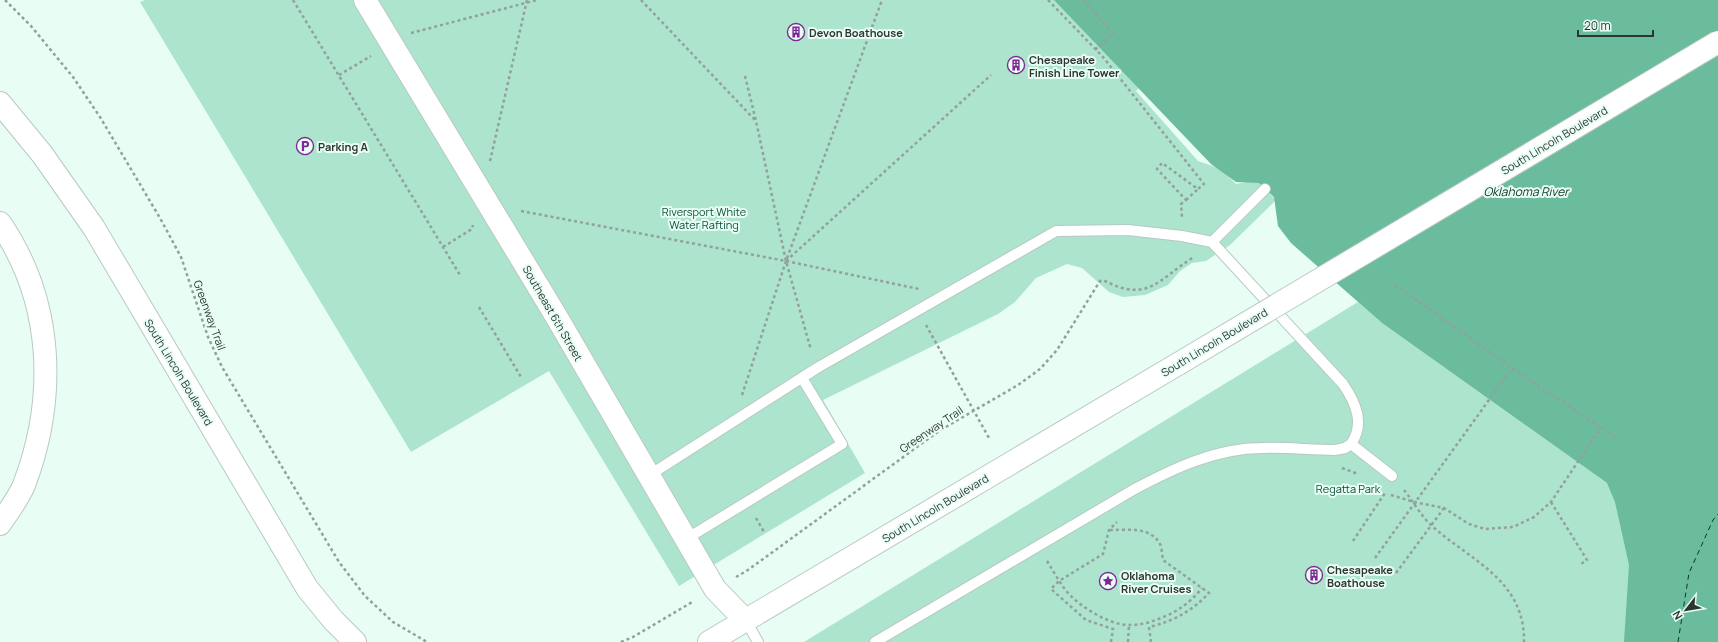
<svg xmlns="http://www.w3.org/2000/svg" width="1718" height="642" font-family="Manrope,sans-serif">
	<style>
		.green { fill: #ace4cd }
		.water { fill: #6bbb9d }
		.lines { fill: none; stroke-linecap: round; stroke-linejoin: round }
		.ferry { stroke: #103529; stroke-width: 1; stroke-dasharray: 5 4; stroke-linecap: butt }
		.service-casing { stroke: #b7cac2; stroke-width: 12 }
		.tertiary-casing { stroke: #b7cac2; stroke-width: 24 }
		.secondary-casing { stroke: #b7cac2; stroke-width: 24 }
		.motorway-casing { stroke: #b7cac2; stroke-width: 24 }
		.path { stroke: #92a19b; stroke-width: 2.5; stroke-dasharray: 3 3; stroke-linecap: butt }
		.service { stroke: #fff; stroke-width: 10 }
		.tertiary { stroke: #fff; stroke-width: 22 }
		.secondary { stroke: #fff; stroke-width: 22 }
		.motorway { stroke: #fff; stroke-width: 22 }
		.secondary-bridge-casing { stroke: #b7cac2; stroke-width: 24; stroke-linecap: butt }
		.secondary-bridge { stroke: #fff; stroke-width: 22 }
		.labels { text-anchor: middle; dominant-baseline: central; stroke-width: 4; stroke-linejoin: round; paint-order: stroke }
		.poi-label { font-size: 11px; font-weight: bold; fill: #2d3532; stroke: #e8fdf4; text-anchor: start }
		.street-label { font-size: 11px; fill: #2d3532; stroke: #e8fdf4 }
		.park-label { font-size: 11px; fill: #0c4f3b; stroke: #e8fdf4 }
		.water-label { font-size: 12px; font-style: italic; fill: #103529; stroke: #e8fdf4 }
	</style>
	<rect width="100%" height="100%" fill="#e8fdf4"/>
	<!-- green -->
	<path class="green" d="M145 0H1094L1166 61 1136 91 1198 161 1221 169 1236 184 1257 180 1276 200 1230 245 1206 261 1192 263 1180 271 1168 285 1145 295 1123 297 1109 292 1082 268 1067 264 1036 278 1015 302 998 314 823 400 865 473 679 586 549 371 411 452 140 2Z
		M1358 302 1382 323 1607 483 1718 642H804Z"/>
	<!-- water -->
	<path class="water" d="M1054 0H1718V642H1624L1629 565 1615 502 1607 483 1382 323 1291 243 1278 226 1274 197 1259 183 1236 182 1211 164Z"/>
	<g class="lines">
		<!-- ferry -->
		<path class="ferry" d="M1678 642 1689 573 1713 520 1718 514"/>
		<!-- service casing -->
		<g class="service-casing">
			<path id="service" d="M1212 242 1265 189
				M648 476 817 368 1056 231 1128 230 1182 236 1212 242 1343 384C1356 403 1365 424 1351 444L1392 476
				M686 539 842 444 802 378
				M746 621 758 642
				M875 642 1133 490C1172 469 1216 448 1262 448 1286 447 1310 450 1335 450L1345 448 1351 444"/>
		</g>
		<!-- tertiary casing -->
		<g class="tertiary-casing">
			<path id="tertiary" d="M365 0 556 316 715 589 746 621"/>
		</g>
		<!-- secondary casing -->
		<g class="secondary-casing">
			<path id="secondary" d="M0 103 42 154 94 228 307 588 333 620 355 642
				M709 642 1178 364"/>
		</g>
		<!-- motorway casing -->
		<g class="motorway-casing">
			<path id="motorway" d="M0 223C54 302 57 398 24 485 18 499 8 512 0 524"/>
		</g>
		<!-- path -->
		<path class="path" d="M5 0 31 26 73 77 100 117 160 218 181 257 208 337 222 367 339 562 365 596 393 622 427 642
			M293 0 460 275
			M641 0 755 120
			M1048 0 1103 57 1204 184 1198 189 1162 163 1157 169 1186 200 1181 204 1182 217
			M1083 0 1113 33 1095 50
			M411 33 537 0
			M339 75 371 56
			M745 76 756 121 786 261 811 350
			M490 161 527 0
			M1186 200 1198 189
			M521 211 786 261 919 289
			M443 247 472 229 473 225
			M786 261 991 75
			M1395 285 1512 368 1615 437
			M479 307 521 377
			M926 325 989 438
			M742 395 786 261 882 0
			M1342 468 1358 474
			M1404 490C1413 501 1421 516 1432 526 1471 561 1525 580 1524 642
			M1391 495 1414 502 1444 508 1469 524 1485 529 1513 527 1534 517 1551 502 1601 427
			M1551 502 1587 560 1581 564
			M756 518 764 532
			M1110 530C1127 530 1150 526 1160 544 1162 548 1162 555 1163 560L1209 593C1192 611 1174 621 1149 627L1151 642
			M1353 541 1385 493
			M1375 558 1512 368
			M1047 561C1054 572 1060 584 1069 594 1082 608 1111 626 1131 625 1141 625 1151 622 1161 618 1177 612 1191 602 1202 588
			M1396 573 1444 508
			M736 577 748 570 939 431 1018 385 1040 369 1057 350 1100 281 1103 280C1149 304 1158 279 1194 257
			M621 642 633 637 694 601
			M1111 642 1113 629 1086 620 1051 589 1059 581 1103 554 1109 530 1117 522
			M1128 642 1129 625"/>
		<!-- service -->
		<use href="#service" class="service"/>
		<!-- tertiary -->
		<use href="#tertiary" class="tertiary"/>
		<!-- secondary -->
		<use href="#secondary" class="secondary"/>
		<!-- motorway -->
		<use href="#motorway" class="motorway"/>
		<!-- secondary-bridge casing -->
		<g class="secondary-bridge-casing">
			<path id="secondary-bridge" d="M1178 364 1718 42"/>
		</g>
		<!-- secondary-bridge -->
		<use href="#secondary-bridge" class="secondary-bridge"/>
	</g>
	<!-- icons -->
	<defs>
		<g id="building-ring" transform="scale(0.9)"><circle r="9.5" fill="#e8fdf4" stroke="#7e2896" stroke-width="1.5"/><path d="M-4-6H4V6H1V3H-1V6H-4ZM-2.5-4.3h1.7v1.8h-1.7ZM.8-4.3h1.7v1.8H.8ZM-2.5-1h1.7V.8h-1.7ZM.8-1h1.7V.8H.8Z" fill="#7e2896"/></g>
		<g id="parking-ring" transform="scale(0.9)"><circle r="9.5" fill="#e8fdf4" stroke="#7e2896" stroke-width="1.5"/><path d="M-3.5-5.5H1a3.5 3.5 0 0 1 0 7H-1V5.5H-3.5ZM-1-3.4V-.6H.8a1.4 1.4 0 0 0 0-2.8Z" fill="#7e2896"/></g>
		<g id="sight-ring" transform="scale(0.9)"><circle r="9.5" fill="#e8fdf4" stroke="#7e2896" stroke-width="1.5"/><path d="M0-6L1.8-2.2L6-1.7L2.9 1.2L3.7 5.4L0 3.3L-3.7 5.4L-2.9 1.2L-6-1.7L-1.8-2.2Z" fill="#7e2896"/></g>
	</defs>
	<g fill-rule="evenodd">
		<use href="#building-ring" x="796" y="32"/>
		<use href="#building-ring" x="1016" y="65"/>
		<use href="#parking-ring" x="305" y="146"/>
		<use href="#building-ring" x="1314" y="575"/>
		<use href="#sight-ring" x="1108" y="581"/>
	</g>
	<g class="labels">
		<!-- poi labels -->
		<g class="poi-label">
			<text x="809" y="32">Devon Boathouse</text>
			<text x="1029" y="59">Chesapeake<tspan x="1029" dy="13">Finish Line Tower</tspan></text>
			<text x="318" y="146">Parking A</text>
			<text x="1327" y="569">Chesapeake<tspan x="1327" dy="13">Boathouse</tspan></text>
			<text x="1121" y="575">Oklahoma<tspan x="1121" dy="13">River Cruises</tspan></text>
		</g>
		<!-- street labels -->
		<g class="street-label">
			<text transform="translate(1554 140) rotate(-31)">South Lincoln Boulevard</text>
			<text transform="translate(553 313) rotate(60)">Southeast 6th Street</text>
			<text transform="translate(210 315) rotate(70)">Greenway Trail</text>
			<text transform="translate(1214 342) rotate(-31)">South Lincoln Boulevard</text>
			<text transform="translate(179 372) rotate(59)">South Lincoln Boulevard</text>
			<text transform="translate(931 429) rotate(-34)">Greenway Trail</text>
			<text transform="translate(935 508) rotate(-31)">South Lincoln Boulevard</text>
		</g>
		<!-- park labels -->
		<g class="park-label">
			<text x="704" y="211">Riversport White<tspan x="704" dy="13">Water Rafting</tspan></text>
			<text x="1348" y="488">Regatta Park</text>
		</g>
		<!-- water labels -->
		<g class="water-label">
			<text x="1526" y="191">Oklahoma River</text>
		</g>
	</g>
	<!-- north arrow -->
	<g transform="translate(1686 610) rotate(239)" stroke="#e8fdf4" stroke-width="3" paint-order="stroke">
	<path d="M0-3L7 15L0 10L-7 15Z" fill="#2d3532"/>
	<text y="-6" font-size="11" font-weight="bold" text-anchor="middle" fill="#2d3532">N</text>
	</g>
	<!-- scale -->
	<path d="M1578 30v6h75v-6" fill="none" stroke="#2d3532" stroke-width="2"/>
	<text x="1584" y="30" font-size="12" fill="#2d3532" stroke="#e8fdf4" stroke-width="3" paint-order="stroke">20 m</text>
</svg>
